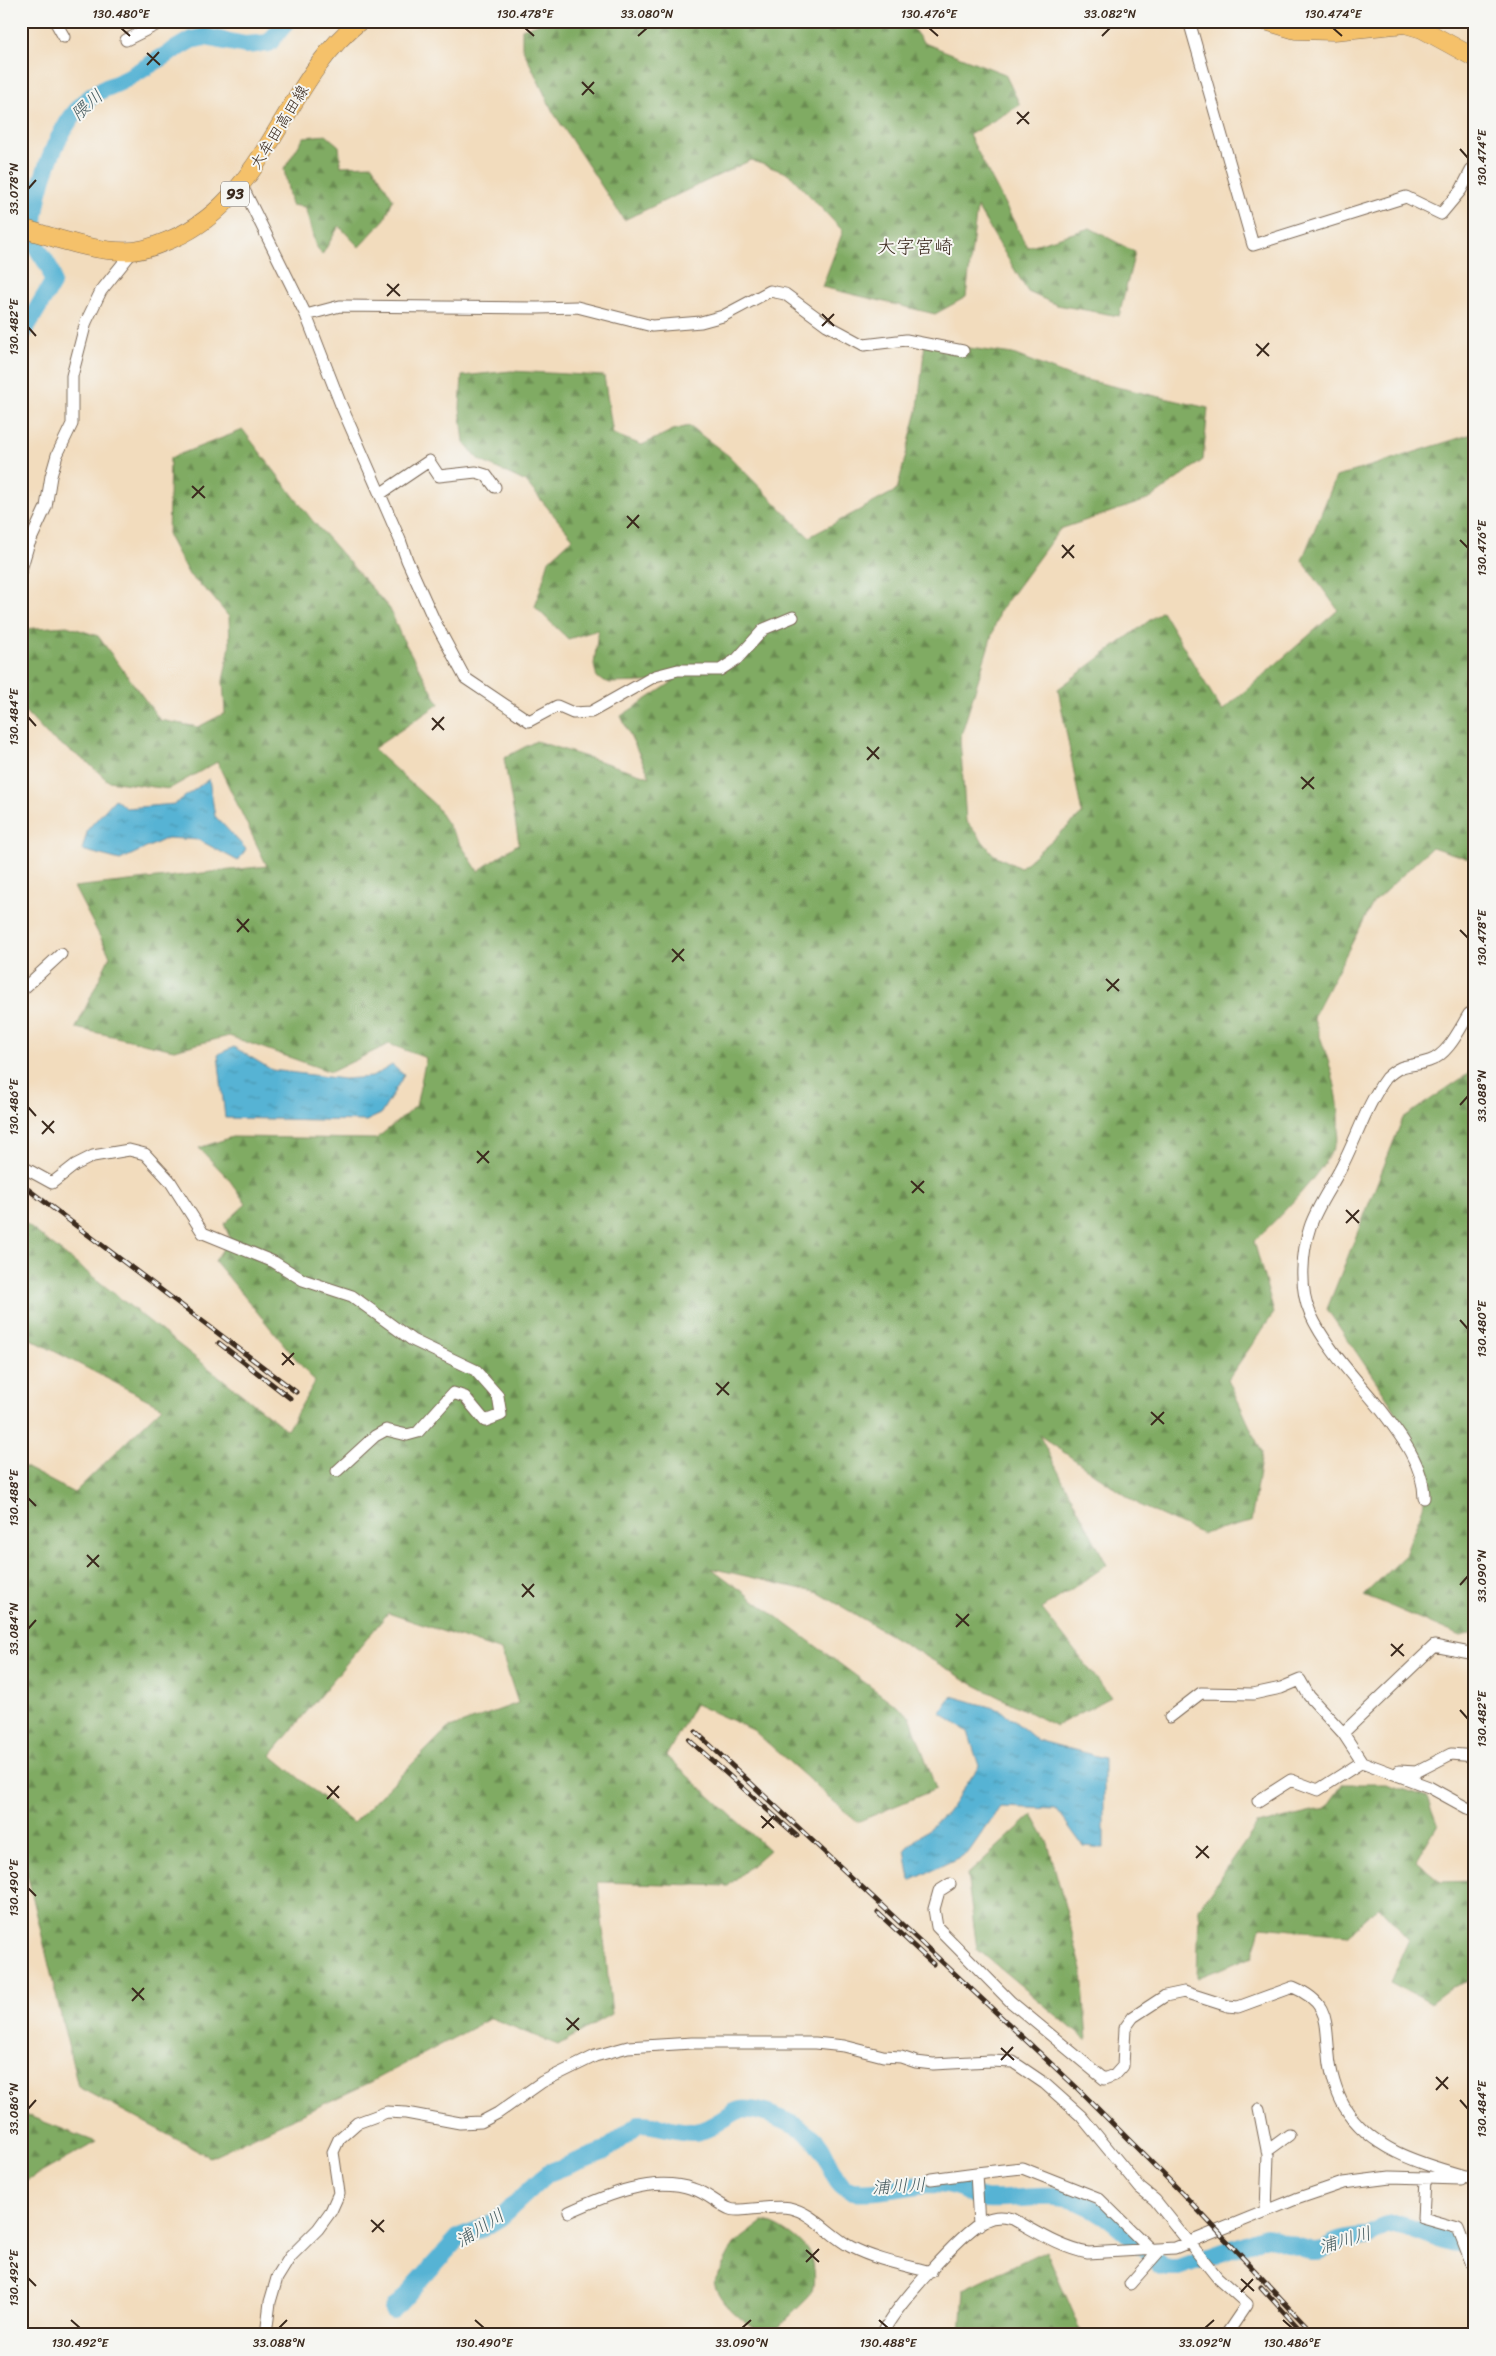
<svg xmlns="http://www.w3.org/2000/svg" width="1496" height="2356" font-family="Sriracha,'Klee One',sans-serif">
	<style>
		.forest { fill: url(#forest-firs); stroke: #5e6a40; fill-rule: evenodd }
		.water { fill: url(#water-ripples); stroke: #486e79 }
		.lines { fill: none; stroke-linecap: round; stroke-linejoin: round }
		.river { stroke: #56b3d4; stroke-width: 18 }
		.street-casing { stroke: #7b6856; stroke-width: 13 }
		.primary-casing { stroke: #7b6856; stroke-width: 19 }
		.street { stroke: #fff; stroke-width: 11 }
		.primary { stroke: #f5c16b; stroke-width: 18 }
		.rail-casing { stroke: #3b2a1e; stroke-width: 5 }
		.rail { stroke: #f6f6f2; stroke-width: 3; stroke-dasharray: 9; stroke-linecap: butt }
		.ticks { fill: none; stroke: #3b2a1e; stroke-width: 2 }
		.labels { text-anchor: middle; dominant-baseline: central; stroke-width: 4; stroke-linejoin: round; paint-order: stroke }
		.shield { fill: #f6f6f2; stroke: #73675e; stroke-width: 1 }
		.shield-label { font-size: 15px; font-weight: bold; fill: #3b2a1e }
		.street-label { font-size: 16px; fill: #3b2a1e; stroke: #f6f6f2 }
		.water-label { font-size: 18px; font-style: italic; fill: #445a5e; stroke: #f6f6f2 }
		.quarter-label { font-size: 19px; fill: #3b2a1e; stroke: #f6f6f2 }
		.neatline { fill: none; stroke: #3b2a1e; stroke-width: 2 }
		.ticks-label { font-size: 12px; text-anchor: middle; fill: #3b2a1e }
	</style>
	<defs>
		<pattern id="forest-firs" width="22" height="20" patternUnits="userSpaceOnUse" patternTransform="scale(1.25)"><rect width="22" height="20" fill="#80ab63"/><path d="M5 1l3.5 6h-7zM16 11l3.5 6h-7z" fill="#6a8b51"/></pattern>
		<pattern id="water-ripples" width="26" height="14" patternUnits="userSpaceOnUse" patternTransform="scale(1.25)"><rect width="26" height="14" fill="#56b3d4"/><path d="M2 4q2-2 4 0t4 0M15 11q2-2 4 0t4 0" fill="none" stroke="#4892ab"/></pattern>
	</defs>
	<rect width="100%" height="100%" fill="#f6f6f2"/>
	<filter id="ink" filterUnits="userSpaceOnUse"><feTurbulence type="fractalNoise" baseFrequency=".02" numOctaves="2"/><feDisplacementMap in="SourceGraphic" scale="10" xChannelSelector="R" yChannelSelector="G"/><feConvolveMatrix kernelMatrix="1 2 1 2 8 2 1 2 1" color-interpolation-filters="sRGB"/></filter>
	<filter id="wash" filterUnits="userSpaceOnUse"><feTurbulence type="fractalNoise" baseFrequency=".0096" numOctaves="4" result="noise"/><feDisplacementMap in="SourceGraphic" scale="20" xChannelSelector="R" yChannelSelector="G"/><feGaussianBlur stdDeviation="1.12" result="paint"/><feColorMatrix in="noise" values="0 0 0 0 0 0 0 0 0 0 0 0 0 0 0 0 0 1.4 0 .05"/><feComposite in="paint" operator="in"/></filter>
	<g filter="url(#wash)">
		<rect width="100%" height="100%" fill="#f2dcbd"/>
		<!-- forest -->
		<path class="forest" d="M546 21H907L924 43 1005 74 1020 105 969 135 1027 247 1090 228 1135 252 1119 316 1057 305 1028 292 977 207 966 297 935 314 822 287 843 231 789 174 751 160 624 220 553 112 522 47V29Z
			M326 135 339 146 341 166 372 165 393 199 385 219 359 247 339 226 322 255 315 244 305 207 291 205 284 169 304 137Z
			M925 342 1013 354 1069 376 1208 408 1203 460 1150 499 1060 529 999 612 960 739 966 821 993 854 1020 868 1082 814 1058 689 1162 611 1222 711 1338 610 1302 560 1336 477 1475 433V861L1432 847 1373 903 1313 1017C1326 1053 1341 1091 1339 1129 1338 1160 1276 1220 1254 1241L1274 1313 1228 1379 1262 1453 1251 1522 1202 1534 1141 1506 1039 1435 1107 1565 1042 1609 1111 1697 1056 1726 971 1683 819 1593 711 1568 910 1716 936 1789 857 1822 753 1730 695 1704 666 1756 769 1850 728 1886 598 1882 612 2014 558 2045 491 2018 371 2082 210 2157 78 2087 21 1848V1465L74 1493 162 1407 21 1334V1220L287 1430 315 1382 215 1261 230 1238 224 1224 246 1204 228 1178 199 1148 232 1137 376 1139 416 1106 426 1058 389 1044 331 1072 229 1036 174 1050 76 1028 110 956 74 887 267 866 217 762 169 789 108 781 87 762 47 735 21 707V629L67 626 98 636 160 720 198 727 225 713 223 681 230 646 229 617 211 595 189 575 168 536 170 458 243 430 312 520 390 609 400 634 439 704 373 749 435 805 478 871 519 843 504 758 536 741 650 777 621 716 674 681 610 683 597 678 594 665 598 630 568 639 535 607 549 560 573 538 526 482 479 460 464 442 460 408 462 376 511 371 604 376 613 434 642 445 673 430 689 426 729 456 809 537 897 490 918 407ZM388 1613 501 1651 518 1703 447 1729 353 1823 271 1755Z
			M1475 1061V1633L1461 1636 1364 1595 1405 1555 1423 1507 1427 1481 1425 1463 1388 1399 1327 1309 1403 1118 1468 1074Z
			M1343 1784H1386L1428 1797 1438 1824 1416 1861 1441 1882 1475 1881V1979L1450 1988 1430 2003 1390 1982 1409 1939 1379 1906 1348 1935 1261 1927 1253 1956 1197 1978 1199 1908 1257 1825 1325 1809Z
			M1032 1815 1048 1843 1082 1970 1087 2041 977 1949 967 1875Z
			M21 2113 96 2142 21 2184Z
			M763 2222C777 2222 804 2242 810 2255 814 2267 816 2286 809 2297L771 2335H762C744 2320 719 2305 714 2282L734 2244Z
			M1046 2250 1083 2335H961L964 2289Z"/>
		<!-- water -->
		<path class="water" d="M209 779 215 816 246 849 238 861 199 840 168 838 120 860 82 850 88 829 115 799 126 808 175 804Z
			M234 1047 272 1070 344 1079 372 1077 392 1065 404 1075 381 1114 366 1121 225 1118 218 1054Z
			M951 1696 1001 1710 1037 1740 1104 1758V1848L1083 1846 1056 1809 1000 1807 968 1853 910 1881 905 1849 947 1813 979 1766 968 1732 940 1713Z"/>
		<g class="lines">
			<!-- river -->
			<path class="river" d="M21 336 52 284C55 264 33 252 33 233 35 190 56 123 92 96 100 89 113 86 122 81 146 68 168 53 191 40L205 37 245 45 269 43 287 21
				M393 2310 459 2237 483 2228 501 2217 548 2173 605 2151 639 2124C658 2123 676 2133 695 2132 710 2130 722 2119 735 2112 751 2102 797 2125 811 2136 830 2149 830 2187 853 2191 878 2194 906 2185 932 2184 943 2184 955 2186 965 2191 972 2195 977 2198 986 2199 1009 2201 1034 2195 1057 2197 1100 2200 1132 2239 1162 2266L1169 2268H1178L1266 2237C1285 2238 1302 2254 1322 2249 1327 2248 1331 2244 1336 2242 1345 2238 1356 2238 1366 2236 1377 2232 1384 2224 1398 2225 1423 2228 1451 2252 1475 2242"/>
		</g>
	</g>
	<g filter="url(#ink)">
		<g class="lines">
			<!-- street casing -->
			<g class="street-casing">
				<path id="street" d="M55 21 64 37
					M1189 21 1253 245 1406 197 1441 214 1461 190 1475 163
					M126 40 164 21
					M242 186 306 315 341 405 400 540 407 560 434 620 465 678 529 721 557 706 573 713 591 712 655 676 678 670H720L737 659 764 629 793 617
					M306 315 340 306 538 308 577 307 652 326 701 322 723 316 770 291 785 294 827 325 864 345 906 340 963 351
					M380 494 429 461 439 476 476 472 486 475 495 487
					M21 570 28 546 46 507 51 476 57 455 72 424V376L86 322 101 291 133 251
					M21 991 61 954
					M21 1166 52 1183 75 1165 93 1156 129 1150 145 1154 170 1181 203 1233 274 1262 303 1280 352 1296 412 1340 475 1370 498 1396 501 1415 485 1421 465 1397 453 1393 418 1432 407 1435 386 1430 375 1436 337 1471
					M1424 1498C1424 1466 1401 1436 1382 1411 1358 1381 1326 1349 1310 1313 1299 1289 1302 1251 1310 1227 1317 1206 1332 1186 1342 1166 1357 1137 1367 1104 1386 1078 1404 1061 1409 1068 1429 1061 1448 1055 1459 1030 1469 1014L1475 1010
					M1170 1717 1201 1693 1253 1694 1281 1688 1300 1680 1309 1696 1343 1733 1362 1762 1429 1787 1467 1808 1475 1810
					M1343 1733 1434 1646 1475 1654
					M1399 1771 1416 1772 1451 1754 1475 1756
					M1258 1801 1291 1780 1318 1790 1362 1762
					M950 1884 939 1891 934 1909 937 1927 1011 2002 1104 2079 1115 2075 1123 2066 1125 2028 1133 2017 1165 1996 1184 1992 1228 2006 1238 2007 1293 1987C1330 2003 1325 2020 1329 2055 1330 2071 1336 2092 1344 2106 1372 2153 1427 2165 1475 2179
					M1259 2109 1268 2155 1266 2211
					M1267 2151 1289 2135
					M931 2179 976 2173
					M1425 2179 1423 2218 1458 2228 1471 2262
					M569 2212C607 2195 652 2175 693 2189 707 2193 717 2204 730 2209 738 2213 775 2204 790 2208 813 2213 830 2236 851 2247 876 2260 904 2265 931 2272
					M979 2225 976 2173 1022 2168 1098 2198 1151 2250
					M1130 2284 1161 2249
					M266 2335 270 2302 277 2278 290 2257 318 2229 331 2211 339 2193 333 2152 339 2139 357 2123 387 2112 406 2113 460 2123 481 2122 498 2113 542 2082 595 2056 628 2047 692 2043H815L844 2046 883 2056 901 2057 916 2062 933 2064 990 2061 1013 2062 1044 2083 1081 2116 1140 2188 1155 2200 1217 2277 1247 2304 1226 2335
					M882 2335C892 2310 960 2234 984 2221 994 2216 1003 2216 1013 2219 1037 2232 1061 2248 1088 2253L1175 2248 1296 2199 1343 2183 1390 2177 1461 2179"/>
			</g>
			<!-- primary casing -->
			<g class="primary-casing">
				<path id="primary" d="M1265 21 1295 30 1334 31 1405 24 1422 29 1475 58
					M21 228C57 238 95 253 132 251 146 250 160 244 172 239 267 199 283 81 360 21"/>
			</g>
			<!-- street -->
			<use href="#street" class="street"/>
			<!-- primary -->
			<use href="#primary" class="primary"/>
			<!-- rail casing -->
			<g class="rail-casing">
				<path id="rail" d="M21 1184 296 1392
					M219 1343 290 1398
					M696 1732 1076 2087 1182 2193 1315 2335
					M689 1740 797 1836
					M878 1913 933 1964
					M1261 2287 1305 2335"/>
			</g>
			<!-- rail -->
			<use href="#rail" class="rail"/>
		</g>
	</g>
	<!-- ticks -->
	<path class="ticks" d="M121 28 130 36M525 28 534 36M929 28 938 36M1333 28 1342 36M638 36 647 28M1102 36 1110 28M147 53 160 65M147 65 159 52M582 82 594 94M582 95 594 82M1017 112 1029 124M1017 124 1029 112M1460 149 1468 158M28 189 36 180M387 284 400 296M387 296 399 284M822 314 834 326M822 326 834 314M28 327 36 336M1256 344 1269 356M1257 356 1269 343M192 486 205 498M192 498 204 486M627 516 639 528M627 528 639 515M1460 540 1468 548M1062 545 1074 558M1062 558 1074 545M28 717 36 726M432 718 444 730M432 730 444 717M867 747 879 759M867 760 879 747M1301 777 1314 789M1302 789 1314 777M237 919 249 932M1460 930 1468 938M237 932 249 919M672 949 684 961M672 962 684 949M1106 979 1119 991M1107 991 1119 979M1460 1105 1468 1096M28 1107 36 1116M42 1121 54 1133M42 1134 54 1121M477 1151 489 1163M477 1163 489 1151M911 1181 924 1193M912 1193 924 1181M1346 1210 1359 1223M1346 1223 1359 1210M1460 1320 1468 1329M282 1353 294 1365M282 1365 294 1353M716 1383 729 1395M717 1395 729 1382M1151 1412 1164 1424M1151 1425 1164 1412M28 1498 36 1506M87 1555 99 1567M87 1567 99 1555M522 1584 534 1597M1460 1585 1468 1576M522 1597 534 1584M956 1614 969 1626M956 1627 969 1614M28 1629 36 1620M1391 1644 1404 1656M1391 1656 1403 1644M1460 1710 1468 1719M327 1786 339 1798M327 1799 339 1786M761 1816 774 1828M762 1828 774 1816M1196 1846 1209 1858M1196 1858 1208 1846M28 1888 36 1896M132 1988 144 2000M132 2001 144 1988M566 2018 579 2030M567 2030 579 2018M1001 2048 1014 2060M1001 2060 1013 2047M1436 2077 1448 2089M1436 2090 1448 2077M1460 2100 1468 2109M28 2109 36 2100M371 2220 384 2232M372 2232 384 2220M806 2250 819 2262M806 2262 819 2249M28 2278 36 2286M1241 2279 1254 2291M1241 2292 1253 2279M71 2320 80 2328M475 2320 484 2328M879 2320 888 2328M1283 2320 1292 2328M279 2328 287 2320M742 2328 751 2320M1205 2328 1214 2320"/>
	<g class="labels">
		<!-- shield labels -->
		<rect class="shield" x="221" y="181.5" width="28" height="25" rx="4"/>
		<g class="shield-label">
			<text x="235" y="194">93</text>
		</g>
		<!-- street labels -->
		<g class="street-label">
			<text transform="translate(279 127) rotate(-58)">大牟田高田線</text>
		</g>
		<!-- water labels -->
		<g class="water-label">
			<text transform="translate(87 105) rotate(-42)">隈川</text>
			<text transform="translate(899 2186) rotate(-3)">浦川川</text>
			<text transform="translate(480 2228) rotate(-33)">浦川川</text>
			<text transform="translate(1345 2240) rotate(-16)">浦川川</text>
		</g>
		<!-- quarter labels -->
		<g class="quarter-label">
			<text x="915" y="246">大字宮崎</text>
		</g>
	</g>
	<!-- margin -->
	<rect width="1496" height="2356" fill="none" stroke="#f6f6f2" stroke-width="55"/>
	<rect x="28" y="28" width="1440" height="2300" class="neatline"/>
	<g class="ticks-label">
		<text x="121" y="18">130.480°E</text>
		<text x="525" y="18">130.478°E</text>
		<text x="647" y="18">33.080°N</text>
		<text x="929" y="18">130.476°E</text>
		<text x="1110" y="18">33.082°N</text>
		<text x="1333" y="18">130.474°E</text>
		<text transform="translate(1482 158) rotate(-90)" y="4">130.474°E</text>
		<text transform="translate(14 189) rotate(-90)" y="4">33.078°N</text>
		<text transform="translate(14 327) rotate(-90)" y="4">130.482°E</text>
		<text transform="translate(1482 548) rotate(-90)" y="4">130.476°E</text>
		<text transform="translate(14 717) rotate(-90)" y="4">130.484°E</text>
		<text transform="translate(1482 938) rotate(-90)" y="4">130.478°E</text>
		<text transform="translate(1482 1096) rotate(-90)" y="4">33.088°N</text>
		<text transform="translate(14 1107) rotate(-90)" y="4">130.486°E</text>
		<text transform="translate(1482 1329) rotate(-90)" y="4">130.480°E</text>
		<text transform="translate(14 1498) rotate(-90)" y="4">130.488°E</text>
		<text transform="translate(1482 1576) rotate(-90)" y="4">33.090°N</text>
		<text transform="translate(14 1629) rotate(-90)" y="4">33.084°N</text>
		<text transform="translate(1482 1719) rotate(-90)" y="4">130.482°E</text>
		<text transform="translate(14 1888) rotate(-90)" y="4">130.490°E</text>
		<text transform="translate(14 2109) rotate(-90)" y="4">33.086°N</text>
		<text transform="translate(1482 2109) rotate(-90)" y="4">130.484°E</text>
		<text transform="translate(14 2278) rotate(-90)" y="4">130.492°E</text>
		<text x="80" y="2347">130.492°E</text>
		<text x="279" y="2347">33.088°N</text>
		<text x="484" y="2347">130.490°E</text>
		<text x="742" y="2347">33.090°N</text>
		<text x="888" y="2347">130.488°E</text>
		<text x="1205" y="2347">33.092°N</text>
		<text x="1292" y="2347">130.486°E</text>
	</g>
</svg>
